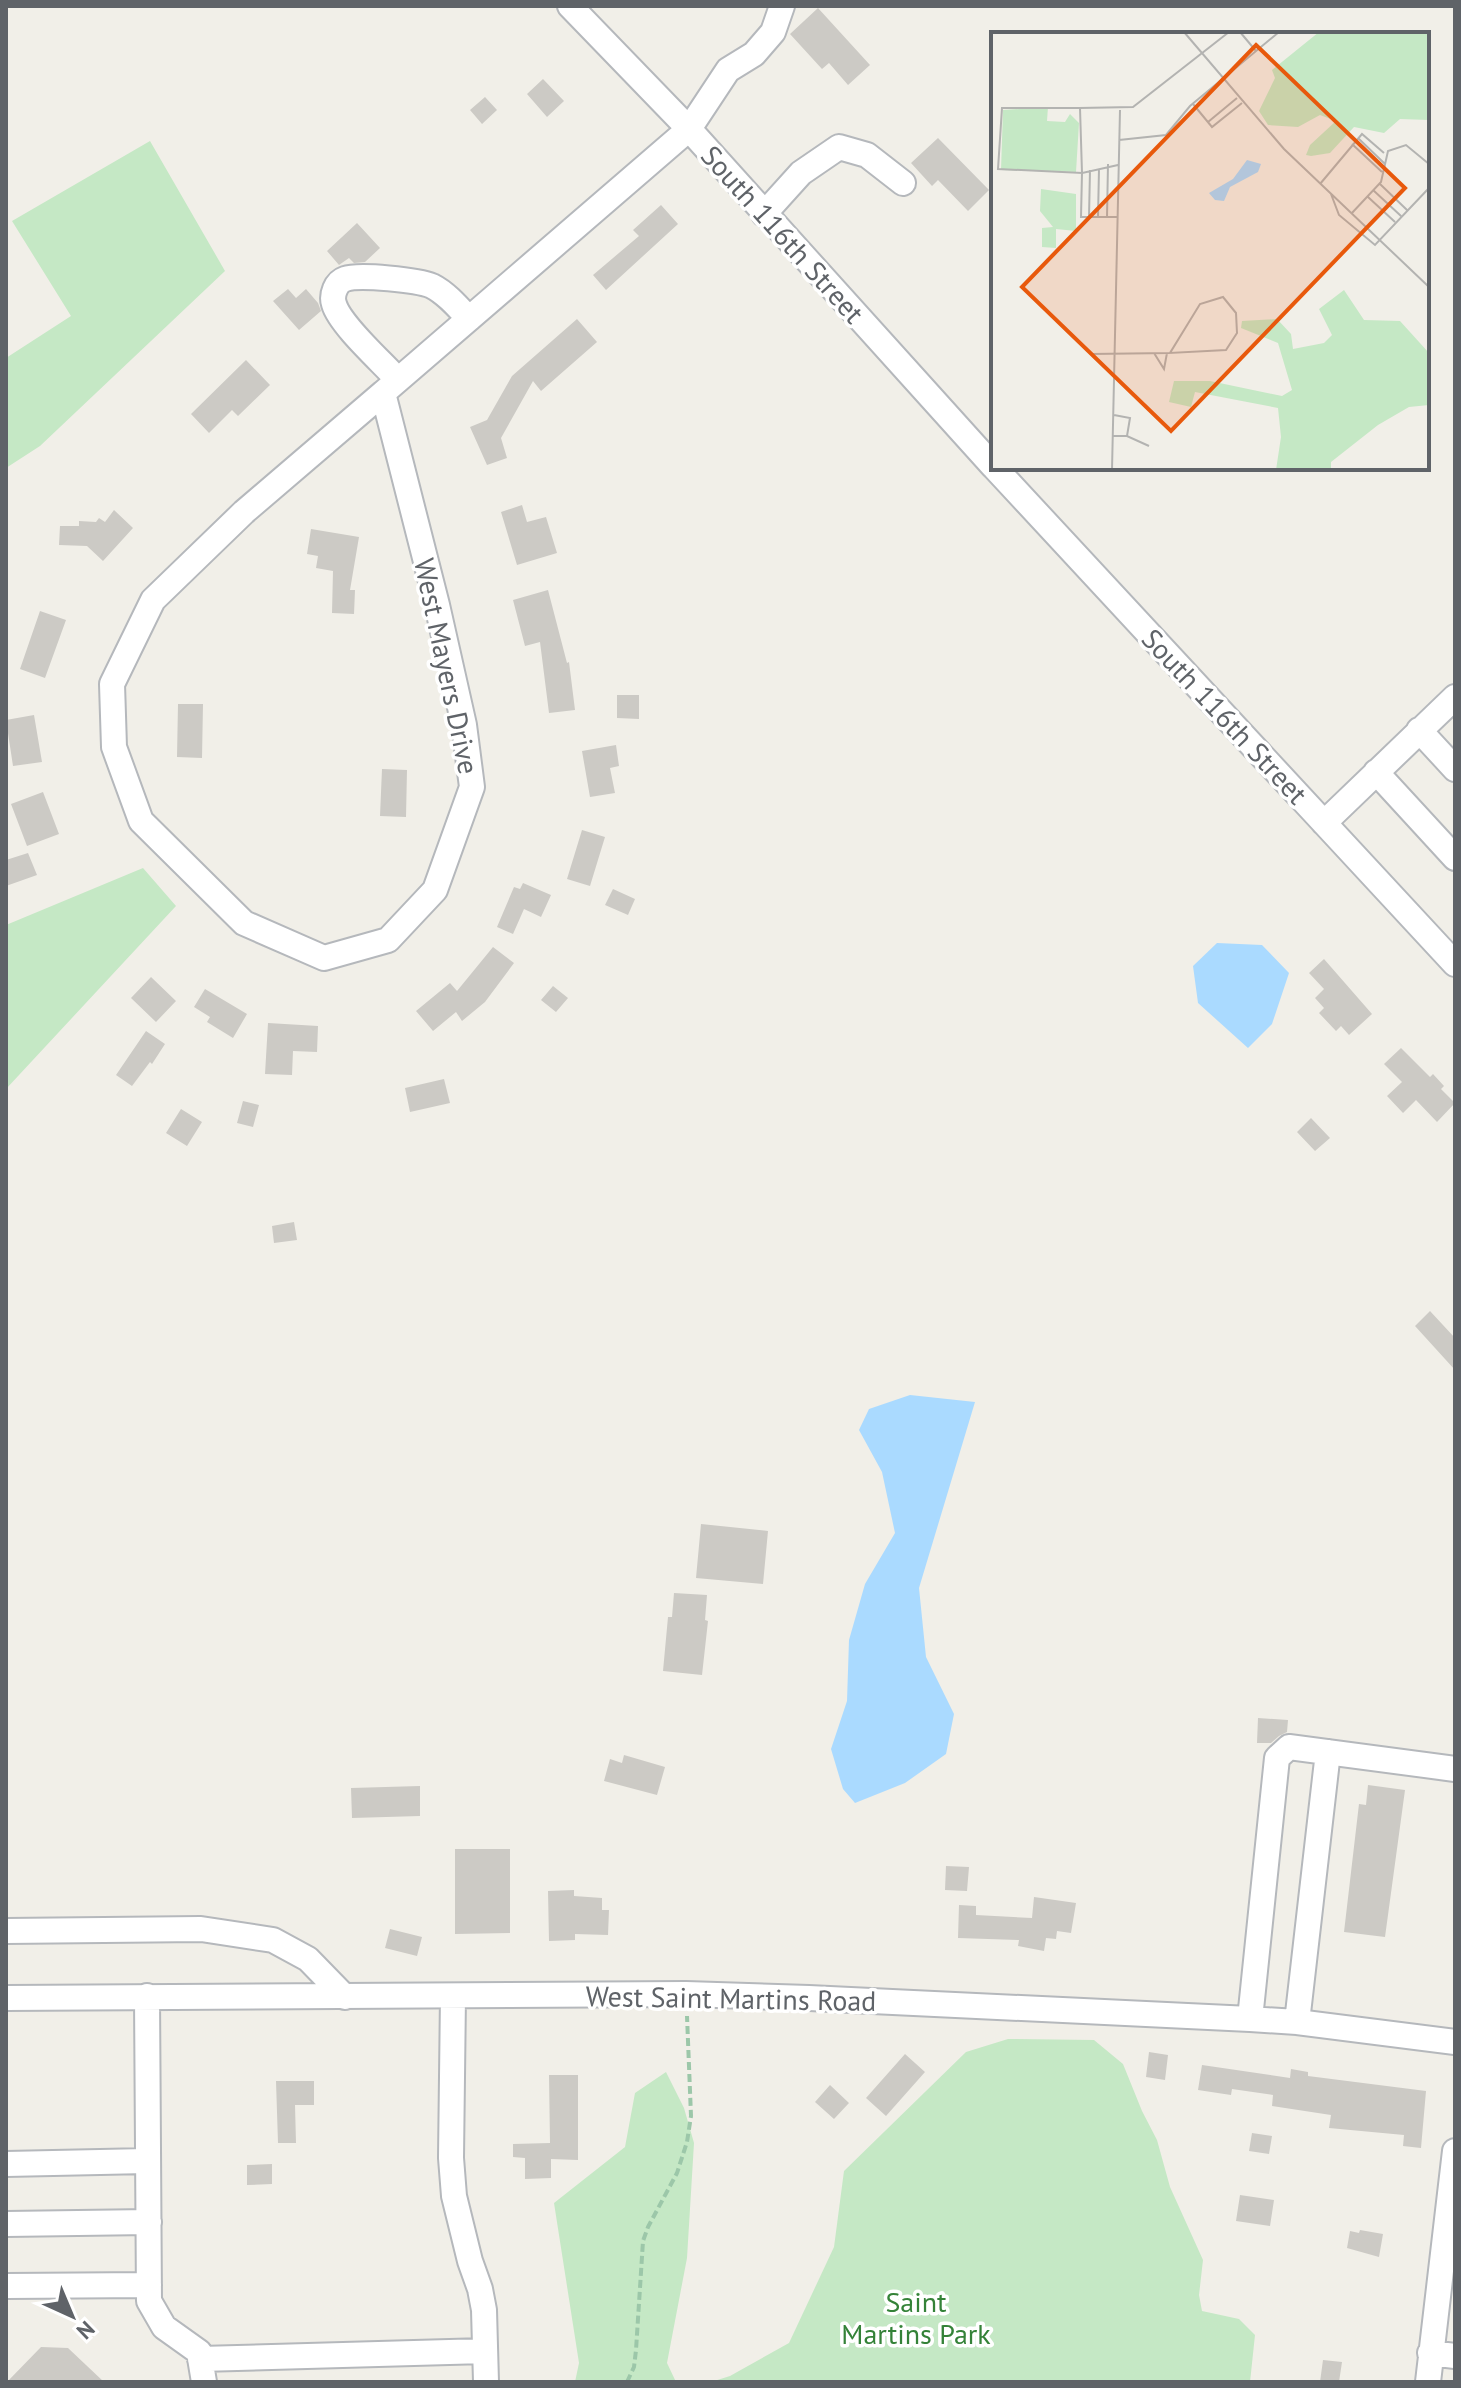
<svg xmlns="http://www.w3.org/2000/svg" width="1461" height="2388" font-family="'PT Sans',sans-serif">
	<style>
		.green { fill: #c5e8c5 }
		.water { fill: #aadaff }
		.building { fill: #cccac5 }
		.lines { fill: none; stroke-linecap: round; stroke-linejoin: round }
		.minor-casing { stroke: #b5b8bc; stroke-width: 28 }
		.path { stroke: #9cc7a9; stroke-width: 4; stroke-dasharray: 8 4; stroke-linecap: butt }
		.minor { stroke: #fff; stroke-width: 24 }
		.labels { text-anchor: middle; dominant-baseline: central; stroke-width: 7; stroke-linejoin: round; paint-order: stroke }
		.street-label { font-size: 28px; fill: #5f6368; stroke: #fff }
		.park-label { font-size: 28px; fill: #348238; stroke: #fff }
		.inset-road { fill: none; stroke: #b3b3b1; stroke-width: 2 }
		.view { fill: #e8590c; fill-opacity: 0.15; stroke: #e8590c; stroke-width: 4 }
		.inset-edge { fill: none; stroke: #5f6368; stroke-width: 4 }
	</style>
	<rect width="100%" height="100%" fill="#f1efe8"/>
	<!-- green -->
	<path class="green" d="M150 141 225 271 40 446 6 468V358L71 316 12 221Z
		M143 868 176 906 6 1089V925Z
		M1008 2039 1094 2040 1123 2064 1142 2111 1157 2140 1170 2187 1203 2260 1199 2295 1202 2311 1239 2319 1255 2335 1250 2382H711L730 2376 789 2343 834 2247 844 2171 966 2052Z
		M666 2072 684 2108 694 2143 687 2258 667 2363 676 2382H575L579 2363 554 2203 625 2147 635 2093Z"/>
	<!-- water -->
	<path class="water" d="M1217 943 1262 945 1289 973 1272 1024 1248 1048 1198 1003 1193 966Z
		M910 1395 975 1402 919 1588 926 1657 954 1714 946 1754 905 1783 855 1803 843 1789 831 1749 847 1701 849 1640 865 1584 895 1533 882 1472 859 1430 869 1409Z"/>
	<!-- building -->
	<path class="building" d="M818 8 870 65 848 85 829 63 822 69 790 34Z
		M543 79 564 101 547 117 527 94Z
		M485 97 497 110 482 124 470 110Z
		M938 138 989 190 968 211 938 180 932 186 911 163Z
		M661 205 678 224 606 290 593 275 639 236 633 230Z
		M357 223 380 248 365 262 354 263 349 258 339 265 327 251Z
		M288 289 296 298 306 289 318 303 321 311 299 330 273 301Z
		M577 319 597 342 541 391 533 381 501 438 507 458 487 465 470 427 487 420 512 376Z
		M246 360 270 385 238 416 232 410 209 433 191 414Z
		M522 505 527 522 546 517 557 553 517 565 501 512Z
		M114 510 133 528 103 561 87 546 59 545 60 526H79V521L96 522 99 518 105 522Z
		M311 529 359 537 350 590H355L354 614 332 613 333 571 316 568 318 556 307 554Z
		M548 590 567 663 569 662 575 710 549 713 540 642 525 646 513 600Z
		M40 611 66 620 45 678 20 669Z
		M617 695H639V719L617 718Z
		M178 704H203L202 758 177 757Z
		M34 715 42 762 13 766 6 720Z
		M616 745 619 766 610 768 615 793 590 797 582 751Z
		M382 769 407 770 406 817 380 816Z
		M43 792 59 834 27 846 11 804Z
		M582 830 605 837 590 886 567 879Z
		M28 853 37 875 6 886V860Z
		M523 883 551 895 541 917 524 909 513 934 497 927 514 887 520 889Z
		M613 889 635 899 628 915 605 905Z
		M493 947 514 963 485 1002 462 1021 456 1012 433 1031 416 1011 450 983 457 991Z
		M1324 959 1372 1014 1349 1035 1341 1026 1336 1031 1319 1013 1324 1008 1315 998 1324 989 1309 973Z
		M151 977 176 1001 156 1022 131 998Z
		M553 986 568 998 556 1012 541 1000Z
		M205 989 247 1014 233 1038 207 1022 210 1017 194 1007Z
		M268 1023 318 1026 317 1052 293 1051 292 1075 265 1074Z
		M146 1031 165 1044 152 1064 150 1062 132 1086 116 1075Z
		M1401 1048 1430 1077 1433 1074 1444 1086 1441 1089 1455 1103 1437 1122 1416 1100 1403 1113 1387 1096 1402 1082 1384 1064Z
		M444 1079 450 1103 410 1112 405 1088Z
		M243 1101 259 1105 253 1127 237 1123Z
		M181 1109 202 1122 187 1146 166 1133Z
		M1311 1118 1330 1138 1315 1151 1297 1132Z
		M294 1222 297 1240 274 1243 272 1226Z
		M1430 1311 1455 1338V1370L1415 1326Z
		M701 1524 768 1531 763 1584 696 1578Z
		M674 1593 707 1595 705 1620 708 1621 702 1675 663 1671 668 1617H672Z
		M1258 1718 1288 1720 1287 1732 1279 1736 1271 1743H1257Z
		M624 1755 665 1767 657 1795 604 1781 610 1759 622 1763Z
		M1368 1785 1405 1790 1385 1937 1344 1932 1359 1804 1366 1805Z
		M420 1786V1816L352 1818 351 1788Z
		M455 1849H510V1933L455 1934Z
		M946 1866 969 1867 967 1891 945 1890Z
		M574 1890V1896L602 1898V1910H609L608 1935 575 1934V1940L549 1941 548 1891Z
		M1034 1897 1076 1903 1071 1933 1057 1931 1056 1939 1046 1938 1044 1951 1018 1946 1019 1940 958 1938 959 1905 976 1906V1915L1032 1918Z
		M390 1929 422 1937 417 1956 385 1948Z
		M1149 2052 1168 2055 1165 2080 1146 2077Z
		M905 2054 925 2072 886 2116 866 2098Z
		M1202 2065 1290 2078 1291 2069 1308 2072V2076L1426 2091 1421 2148 1403 2146 1404 2135 1329 2128 1331 2115 1272 2106 1273 2095 1232 2089 1231 2095 1198 2090Z
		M549 2075H578V2160L551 2159V2178L525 2179V2158L513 2157V2144L550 2143Z
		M276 2081H314V2105H295L296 2143H278Z
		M830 2085 849 2103 834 2119 815 2102Z
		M1252 2133 1272 2136 1269 2154 1249 2151Z
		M272 2164V2184L247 2185V2165Z
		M1240 2195 1274 2200 1270 2226 1236 2221Z
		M1360 2230 1383 2234 1379 2257 1347 2248 1350 2231 1359 2233Z
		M41 2347 68 2348 104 2382H7Z
		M1323 2360 1342 2362 1339 2382H1320Z"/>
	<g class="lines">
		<!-- minor casing -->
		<g class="minor-casing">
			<path id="minor" d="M570 6 689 129 993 466
				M764 214 801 173 839 147 867 155 903 183
				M398 380C383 363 340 325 334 304 331 295 336 282 345 279 359 274 418 280 432 286 446 293 458 307 469 319
				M383 393 437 605 464 725 472 787 435 890 388 940 324 958 244 923 141 821 114 747 112 684 153 600 244 512Z
				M383 393 689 129 728 70 754 54 773 32 782 6
				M995 468 1455 964
				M1419 730 1455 769
				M1376 772 1455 858
				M1324 823 1455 697
				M6 1931 201 1929 273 1940 308 1959 345 1997
				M147 1996 149 2301 164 2327 199 2352 204 2382
				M453 1996 451 2158 454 2196 470 2261 480 2289 484 2310 486 2382
				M6 1998 686 1994 809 1998 1250 2019 1297 2022 1455 2042
				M1250 2019 1277 1758 1289 1747 1455 1769
				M1297 2022 1328 1752
				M6 2164 147 2161
				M6 2224 149 2222
				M6 2286 149 2285
				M1430 2353 1455 2356
				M200 2359 485 2351
				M1428 2382 1455 2151"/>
		</g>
		<!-- path -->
		<path class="path" d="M627 2382 634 2367 636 2350 643 2241 648 2227 677 2173 687 2142 691 2116 687 2016"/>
		<!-- minor -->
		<use href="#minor" class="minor"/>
	</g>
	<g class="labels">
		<!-- street labels -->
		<g class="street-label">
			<text transform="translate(783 234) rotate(48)">South 116th Street</text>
			<text transform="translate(447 666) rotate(78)">West Mayers Drive</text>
			<text transform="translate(1225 716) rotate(47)">South 116th Street</text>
			<text transform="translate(731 1998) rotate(1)">West Saint Martins Road</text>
		</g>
		<!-- park labels -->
		<g class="park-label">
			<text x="916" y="2301">Saint<tspan x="916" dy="32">Martins Park</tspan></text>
		</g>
	</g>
	<!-- overview -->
	<g transform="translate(991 32)">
		<rect width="438" height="438" fill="#f1efe8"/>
		<path d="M328 0H438V88L409 87 393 101 363 95 339 121 320 124 315 123 319 113 345 89 329 83 307 95 277 93 268 79 284 46 281 38ZM57 75 56 89 74 90 79 82 88 91 85 140 10 138 12 78ZM50 157 85 162V199L65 197V216L51 215V196L62 195 49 179ZM353 258 373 288 409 289 438 321V373L418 375 387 393 340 430V438H285L290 405 287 376 204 360 200 375 178 370 183 349H219L291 364 301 358 287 311 250 296 251 289 286 287 300 302 302 317 333 311 341 303 328 277Z" fill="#c5e8c5"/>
		<path d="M256 128 270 132 267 140 239 155 233 169 224 168 218 161 242 147Z" fill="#aadaff"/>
		<path class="inset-road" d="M193 0 293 117 438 255M249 0 265 19M202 72 221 95 251 71M89 76H11L7 137 91 141 89 76 142 75 238 0M217 90 246 66M367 106 394 132M128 108 175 103 199 74 288 0M361 112 391 140M329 152 371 102 393 121M389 152 416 178M382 158 410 184M340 162 348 183 384 213 438 156M377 165 404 190M360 182 390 150 397 119 415 113 438 132M98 185 99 138M107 185 108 137M116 185 117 132M126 185H90L91 141 127 133M232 265 245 281 246 301 235 318 179 321 209 272ZM163 321 173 337 176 321M99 322 179 321M123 383 139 386 136 404M122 404H136L158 414M121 438 129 78"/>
		<path class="view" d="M265 13 414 156 180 399 31 255Z"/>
		<rect width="438" height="438" class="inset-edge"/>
	</g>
	<!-- border -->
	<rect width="1461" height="2388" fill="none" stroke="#5f6368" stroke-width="16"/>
	<!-- north arrow -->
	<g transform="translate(72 2316) rotate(136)" stroke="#ffffff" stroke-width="6" paint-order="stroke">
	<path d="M0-6L14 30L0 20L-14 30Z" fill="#5f6368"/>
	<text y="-12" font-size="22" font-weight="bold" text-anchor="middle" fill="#5f6368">N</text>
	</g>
</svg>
